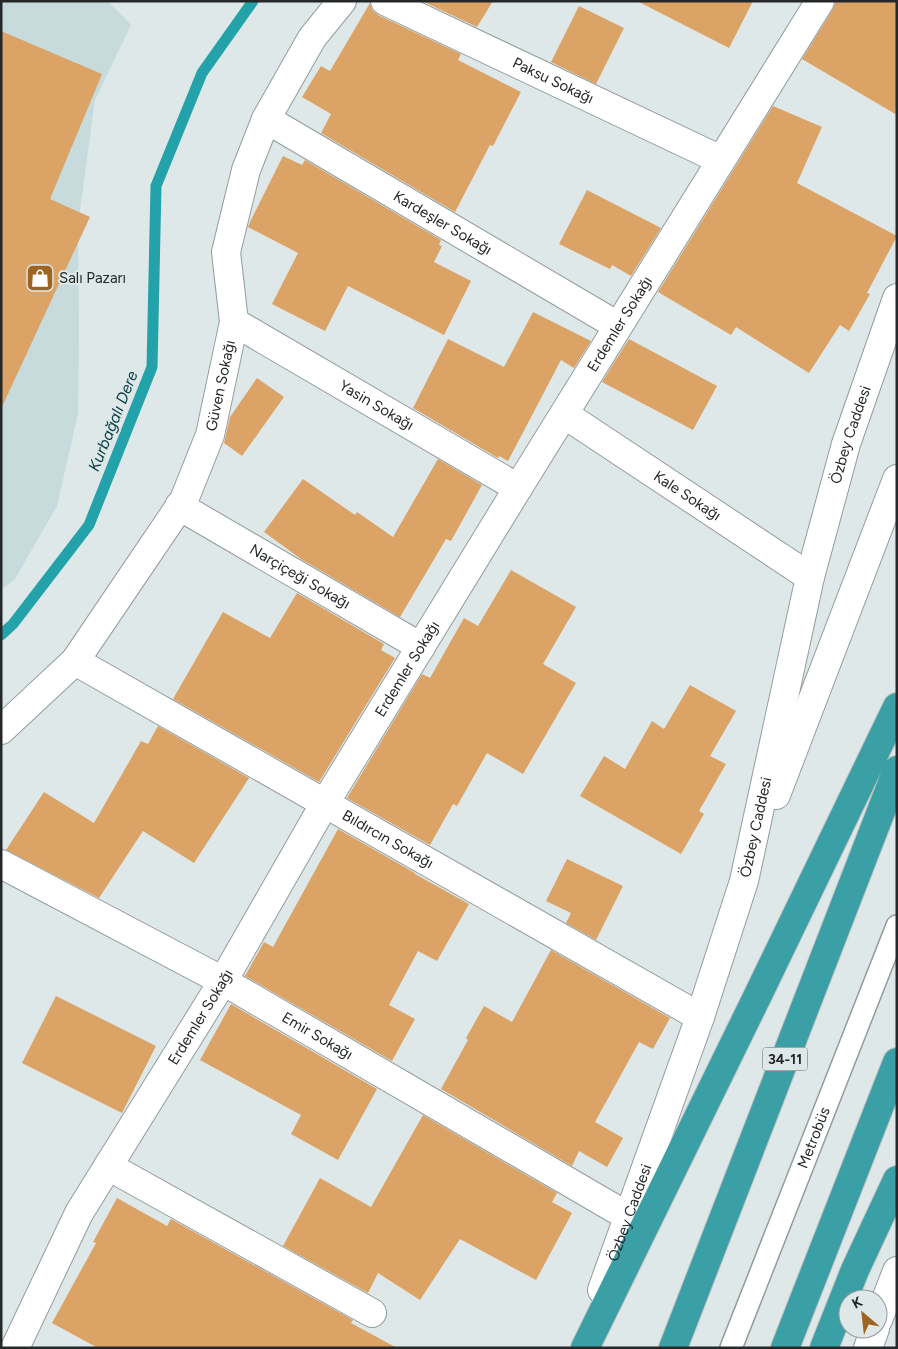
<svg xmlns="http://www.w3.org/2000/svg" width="898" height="1349" font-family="Figtree,sans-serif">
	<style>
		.built { fill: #c8dbdc }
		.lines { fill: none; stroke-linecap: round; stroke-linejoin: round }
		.stream { stroke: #24a2aa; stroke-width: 11 }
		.building { fill: #dca366 }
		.lane-casing { stroke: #939c9d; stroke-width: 24 }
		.street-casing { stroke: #939c9d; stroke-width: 30 }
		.secondary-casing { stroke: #939c9d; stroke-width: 30 }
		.highway-casing { stroke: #c2c3c3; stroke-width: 30 }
		.lane { stroke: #fff; stroke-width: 21 }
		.street { stroke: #fff; stroke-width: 28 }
		.secondary { stroke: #fff; stroke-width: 28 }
		.highway { stroke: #3b9fa6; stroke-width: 28 }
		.labels { text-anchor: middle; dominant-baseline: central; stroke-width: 4; stroke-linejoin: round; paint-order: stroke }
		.shield { fill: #dee8e9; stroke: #5c6262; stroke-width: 1 }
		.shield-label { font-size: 14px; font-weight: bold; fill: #242828 }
		.street-label { font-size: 15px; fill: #242828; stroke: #dee8e9 }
		.poi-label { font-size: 15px; fill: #242828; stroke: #dee8e9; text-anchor: start }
		.water-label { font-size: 16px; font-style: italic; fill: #0a4044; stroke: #dee8e9 }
	</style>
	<rect width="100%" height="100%" fill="#dee8e9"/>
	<!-- built -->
	<path class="built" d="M1 1H108L131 25 95 100 78 225 79 332 78 414 57 506 15 579 1 590Z"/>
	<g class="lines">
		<!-- stream -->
		<path class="stream" d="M1 635 13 624 89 525 152 367 156 186 202 73 253 1"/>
	</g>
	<!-- building -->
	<path class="building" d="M422 1H493L477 27Z
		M637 1H753L729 48Z
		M836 1H897V115L802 59 833 9Z
		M370 3 372 10 378 15 461 54 458 60 521 92 493 146 490 145 455 212 321 133 331 114 302 97 321 66 330 71Z
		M579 6 624 28 596 84 551 62Z
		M1 31 102 74 50 199 90 217 1 409Z
		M773 106 822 127 797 183 897 236 867 293 870 294 849 331 840 325 809 373 736 327 731 335 658 292Z
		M283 156 302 165 305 160 441 240 439 245 442 246 434 262 471 281 444 335 348 286 325 331 272 304 298 253 248 227 250 222Z
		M587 190 661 228 631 276 612 265 610 269 559 244Z
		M533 312 591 341 574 368 561 360 508 461 499 456 498 458 413 408 448 339 504 367Z
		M629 339 717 386 693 430 602 382Z
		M257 378 284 397 242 456 224 443 230 417Z
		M438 459 482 485 451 541 446 539 400 617 301 559 264 532 303 479 355 515 357 512 393 537Z
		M511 570 576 607 543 664 576 683 523 774 487 753 457 806 453 804 430 845 347 798 422 674 430 678 464 618 478 626Z
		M297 593 384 644 381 650 395 658 319 782 173 699 223 612 270 638Z
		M690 685 736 711 710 756 726 764 699 811 704 814 681 854 580 796 604 756 625 769 652 721 664 729Z
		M158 726 249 778 194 863 143 831 99 898 6 850 44 792 94 823 141 741 148 744Z
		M338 829 415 873V874L469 904 437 961 418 951 389 1005 415 1019 392 1061 245 976 264 942 273 947Z
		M567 859 623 886 596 940 566 923 571 913 546 901Z
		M551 950 670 1018 653 1049 639 1042 595 1122 623 1138 607 1167 579 1151 572 1166 441 1089 468 1040 466 1038 484 1006 512 1022Z
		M56 996 156 1046 122 1113 22 1063Z
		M231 1004 377 1089 338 1160 291 1134 301 1115 200 1060Z
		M423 1115 557 1193 552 1202 572 1213 536 1280 460 1239 420 1300 378 1273 368 1293 283 1246 320 1178 371 1207Z
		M117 1198 167 1226 171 1219 353 1320 351 1323 397 1348H98L52 1323 96 1243 93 1242Z"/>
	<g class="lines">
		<!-- lane casing -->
		<g class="lane-casing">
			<g id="lane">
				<path id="s1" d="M731 1348 897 926"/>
			</g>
		</g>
		<!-- street casing -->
		<g class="street-casing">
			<g id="street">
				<path id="s2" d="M385 1 721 160"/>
				<path id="s3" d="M266 119 618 326"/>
				<path id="s4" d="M234 322 518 488"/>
				<path id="s5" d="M564 414 810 577"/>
				<path id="s6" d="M179 506 421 647"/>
				<path id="s7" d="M75 661 700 1017"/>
				<path id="s8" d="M1 730 75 661 184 500 210 435 234 322 226 252 246 170 266 119 312 38 342 1"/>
				<path id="s9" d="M1 864 223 981 629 1217"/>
				<path d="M108 1166 372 1313"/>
				<path id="s10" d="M15 1348 79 1213 223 981 325 803 518 488 820 1"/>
			</g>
		</g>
		<!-- secondary casing -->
		<g class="secondary-casing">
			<g id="secondary">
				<path d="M776 795 897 479"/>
				<path id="s11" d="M602 1290 700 1017 744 881 810 577 846 444 897 298"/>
				<path d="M878 1320 897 1271"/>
				<path d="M868 1348 875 1329"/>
			</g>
		</g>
		<!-- highway casing -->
		<g class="highway-casing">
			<path id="highway" d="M585 1348 757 997 897 707
				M673 1348 897 770
				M785 1348 897 1062
				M824 1348 855 1270 897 1180"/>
		</g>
		<!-- lane -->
		<use href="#lane" class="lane"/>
		<!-- street -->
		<use href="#street" class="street"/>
		<!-- secondary -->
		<use href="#secondary" class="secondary"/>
		<!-- highway -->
		<use href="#highway" class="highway"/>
	</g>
	<!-- icons -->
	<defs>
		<g id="shop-square" transform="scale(1.4375)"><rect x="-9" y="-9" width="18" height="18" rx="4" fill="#9d6521" stroke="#dee8e9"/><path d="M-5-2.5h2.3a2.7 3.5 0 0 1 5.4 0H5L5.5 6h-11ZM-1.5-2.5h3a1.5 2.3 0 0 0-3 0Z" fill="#fff"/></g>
	</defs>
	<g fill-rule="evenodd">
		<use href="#shop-square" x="40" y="278"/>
	</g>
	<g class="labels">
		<!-- shield labels -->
		<rect class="shield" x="762.5" y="1047.5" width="45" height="23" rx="4"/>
		<g class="shield-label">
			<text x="785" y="1059">34-11</text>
		</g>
		<!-- street labels -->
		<g class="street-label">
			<text stroke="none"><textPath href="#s2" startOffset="186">Paksu Sokağı</textPath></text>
			<text stroke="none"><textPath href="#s3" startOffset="205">Kardeşler Sokağı</textPath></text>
			<text stroke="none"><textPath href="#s10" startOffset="1190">Erdemler Sokağı</textPath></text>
			<text stroke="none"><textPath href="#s8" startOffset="416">Güven Sokağı</textPath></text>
			<text stroke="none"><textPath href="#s4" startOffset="165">Yasin Sokağı</textPath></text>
			<text stroke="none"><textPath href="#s11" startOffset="892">Özbey Caddesi</textPath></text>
			<text stroke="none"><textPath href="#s5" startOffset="148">Kale Sokağı</textPath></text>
			<text stroke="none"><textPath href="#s6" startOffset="140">Narçiçeği Sokağı</textPath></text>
			<text stroke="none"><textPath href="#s10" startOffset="785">Erdemler Sokağı</textPath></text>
			<text stroke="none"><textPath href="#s11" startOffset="488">Özbey Caddesi</textPath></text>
			<text stroke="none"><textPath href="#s7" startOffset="360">Bıldırcın Sokağı</textPath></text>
			<text stroke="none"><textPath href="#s10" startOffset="380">Erdemler Sokağı</textPath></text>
			<text stroke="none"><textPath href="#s9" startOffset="360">Emir Sokağı</textPath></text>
			<text stroke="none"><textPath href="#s1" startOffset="226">Metrobüs</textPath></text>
			<text stroke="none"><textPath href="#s11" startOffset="82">Özbey Caddesi</textPath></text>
		</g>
		<!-- poi labels -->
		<g class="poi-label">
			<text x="59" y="278">Salı Pazarı</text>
		</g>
		<!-- water labels -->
		<g class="water-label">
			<text transform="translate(113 421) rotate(-68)">Kurbağalı Dere</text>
		</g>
	</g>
	<!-- border -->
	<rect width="898" height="1349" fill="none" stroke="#242828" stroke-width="5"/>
	<!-- north arrow -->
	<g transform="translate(863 1314) rotate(332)"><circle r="24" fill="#dee8e9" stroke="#949b9c"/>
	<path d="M0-4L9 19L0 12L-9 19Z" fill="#9d6521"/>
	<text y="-8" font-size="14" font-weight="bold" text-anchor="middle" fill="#242828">K</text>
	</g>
</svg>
